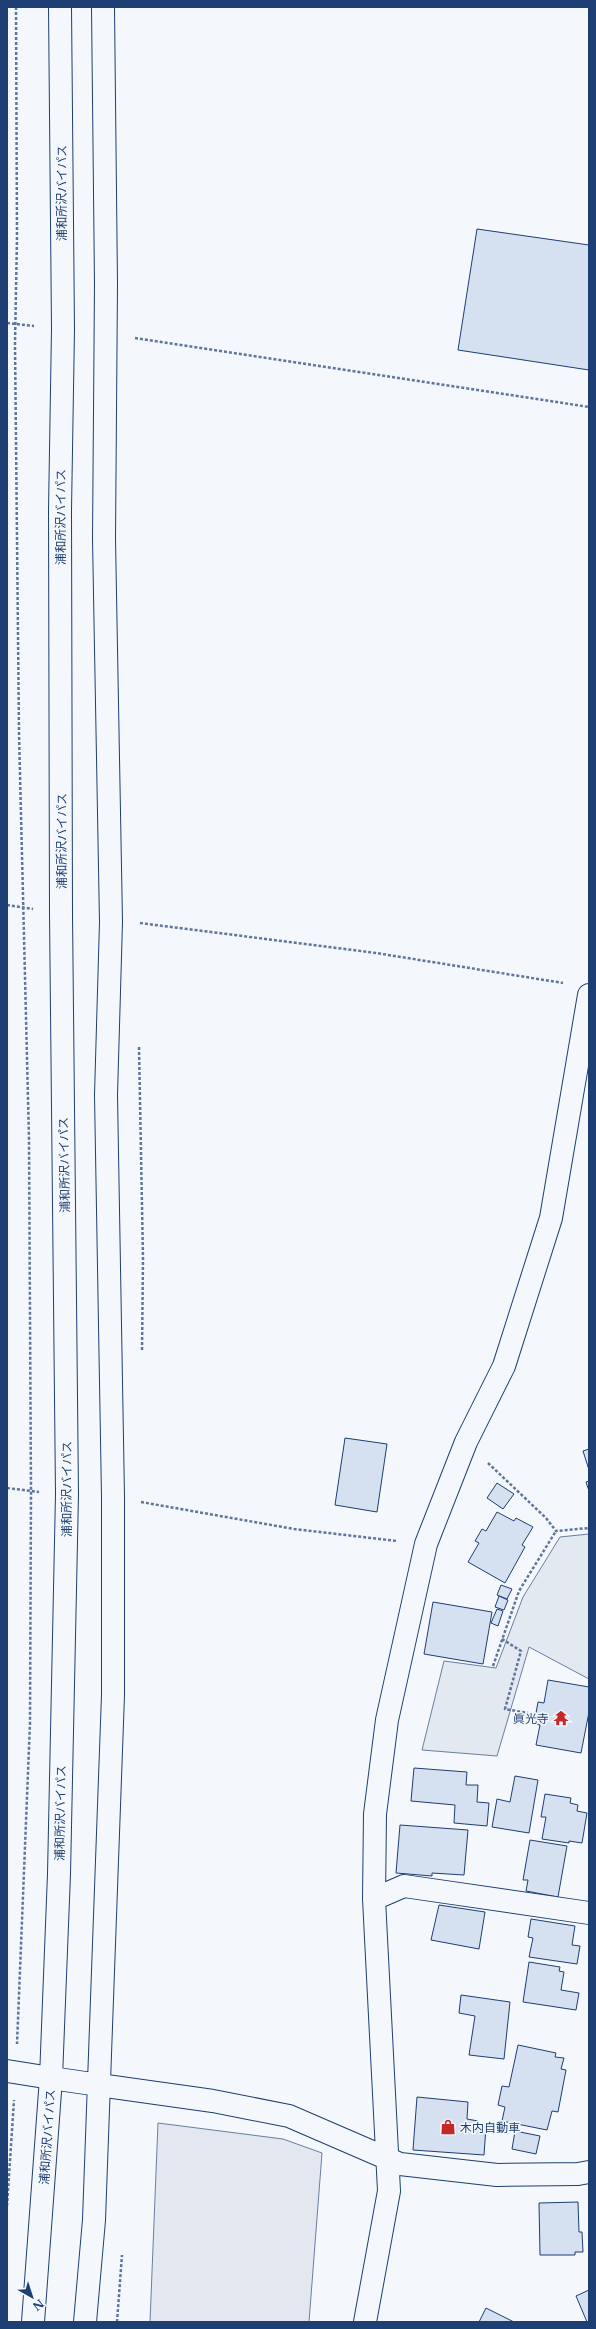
<svg xmlns="http://www.w3.org/2000/svg" width="596" height="2329" font-family="'Libre Baskerville','Noto Sans JP',serif">
	<style>
		.green { fill: #e3e9f0; stroke: #687fa3 }
		.parking { fill: #e3e8f0; stroke: #687fa3 }
		.building { fill: #d5e0f0; stroke: #1d3f73 }
		.lines { fill: none; stroke-linecap: round; stroke-linejoin: round }
		.minor-casing { stroke: #1d3f73; stroke-width: 24 }
		.trunk-casing { stroke: #1d3f73; stroke-width: 24 }
		.path { stroke: #5e769c; stroke-width: 2.5; stroke-dasharray: 3 2; stroke-linecap: butt }
		.minor { stroke: #f4f7fb; stroke-width: 22 }
		.trunk { stroke: #f4f7fb; stroke-width: 22 }
		.labels { text-anchor: middle; dominant-baseline: central; stroke-width: 3; stroke-linejoin: round; paint-order: stroke }
		.street-label { font-size: 12px; fill: #1d3f73; stroke: #f4f7fb }
		.poi-label { font-size: 12px; fill: #1d3f73; stroke: #f4f7fb; text-anchor: end }
	</style>
	<rect width="100%" height="100%" fill="#f4f7fb"/>
	<!-- green -->
	<path class="green" d="M589 1534V1679L529 1647 497 1756 422 1750 444 1661 496 1668 523 1597 560 1537Z"/>
	<!-- parking -->
	<path class="parking" d="M158 2123 283 2139 322 2153 309 2322H150Z"/>
	<!-- building -->
	<path class="building" d="M477 229 589 245V370L458 350Z
		M345 1438 387 1444 377 1512 335 1505Z
		M589 1449V1470L583 1451Z
		M589 1481V1491L586 1482Z
		M497 1483 514 1494 503 1509 487 1498Z
		M497 1512 514 1521 516 1518 533 1527 522 1545 525 1547 505 1583 468 1562 479 1543 475 1541 482 1529 486 1531Z
		M501 1585 512 1589 507 1599 497 1595Z
		M499 1596 508 1600 504 1610 495 1607Z
		M433 1602 492 1612 483 1664 424 1654Z
		M497 1609 503 1611 498 1626 491 1623Z
		M548 1680 589 1687V1712L581 1753 536 1745 540 1725 534 1724 538 1702 544 1703Z
		M414 1768 467 1772 466 1785H478L477 1802 489 1803 487 1826 454 1823 455 1805 411 1801Z
		M515 1776 538 1780 529 1833 492 1827 497 1799 510 1802Z
		M545 1794 571 1798 570 1803 578 1805 577 1811 587 1813 582 1843 569 1841V1843L542 1839 546 1817H541Z
		M400 1825 468 1830 464 1875 432 1873V1876L396 1873Z
		M530 1840 567 1846 558 1897 526 1891 528 1880H523Z
		M439 1905 485 1912 479 1949 431 1940Z
		M531 1919 575 1926 572 1945 580 1946 577 1964 529 1957 533 1938 528 1937Z
		M529 1962 560 1967 559 1971 564 1972 561 1990 579 1993 576 2010 523 2002Z
		M461 1995 510 2002 504 2059 469 2055 475 2016 459 2013Z
		M518 2045 556 2053 555 2057 564 2058 561 2069 566 2070 558 2112 552 2111 547 2130 502 2121 505 2107 498 2105 502 2086 509 2087Z
		M417 2097 468 2102 467 2119 478 2121 477 2126 486 2127 484 2155 413 2150Z
		M515 2131 540 2136 536 2154 512 2149Z
		M578 2202 579 2232H582L583 2252H575V2255H540L539 2203Z
		M589 2290V2322H587L576 2296Z
		M486 2308 514 2322H479Z"/>
	<g class="lines">
		<!-- minor casing -->
		<g class="minor-casing">
			<path id="minor" d="M374 1899 404 1886 589 1913
				M7 2071 51 2078
				M99 2085 213 2101 289 2116 400 2164 497 2175 578 2174 589 2172
				M365 2322 389 2191 374 1899 375 1814 387 1720 426 1544 466 1442 504 1366 551 1218 589 995"/>
		</g>
		<!-- trunk casing -->
		<g class="trunk-casing">
			<path id="trunk" d="M51 2078 99 2085
				M33 2322 51 2078 59 1874 67 1494 61 914 60 510 63 329 60 7
				M85 2322 94 2220 113 1695V1497L106 1095 111 922 104 539 106 284 103 7"/>
		</g>
		<!-- path -->
		<path class="path" d="M16 7 17 237 15 344 19 733 29 1139 31 1492 30 1723 17 2044
			M7 323 34 326
			M135 338 589 407
			M7 905 33 909
			M140 923 376 953 563 983
			M139 1047 143 1258 142 1352
			M488 1463 546 1518 556 1531 589 1528
			M7 1488 39 1492
			M141 1502 294 1529 397 1541
			M502 1639 521 1651 505 1709 528 1713
			M493 1666 519 1591 556 1531
			M7 2206 14 2100
			M117 2322 122 2255"/>
		<!-- minor -->
		<use href="#minor" class="minor"/>
		<!-- trunk -->
		<use href="#trunk" class="trunk"/>
	</g>
	<!-- icons -->
	<defs>
		<g id="temple-bare" transform="scale(1.2)"><path d="M0-6L5-2H3V0L6.5 2.5H4V6H1.5V3h-3V6H-4V2.5H-6.5L-3 0V-2H-5Z" fill="#c62828" stroke="#f4f7fb" stroke-width="2.5" paint-order="stroke"/></g>
		<g id="shop-bare" transform="scale(1.2)"><path d="M-5-2.5h2.3a2.7 3.5 0 0 1 5.4 0H5L5.5 6h-11ZM-1.5-2.5h3a1.5 2.3 0 0 0-3 0Z" fill="#c62828" stroke="#f4f7fb" stroke-width="2.5" paint-order="stroke"/></g>
	</defs>
	<g fill-rule="evenodd">
		<use href="#temple-bare" x="561" y="1718"/>
		<use href="#shop-bare" x="448" y="2127"/>
	</g>
	<g class="labels">
		<!-- street labels -->
		<g class="street-label">
			<text transform="translate(61 193) rotate(-90)">浦和所沢バイパス</text>
			<text transform="translate(60 517) rotate(-90)">浦和所沢バイパス</text>
			<text transform="translate(61 841) rotate(-90)">浦和所沢バイパス</text>
			<text transform="translate(64 1165) rotate(-91)">浦和所沢バイパス</text>
			<text transform="translate(66 1489) rotate(-90)">浦和所沢バイパス</text>
			<text transform="translate(60 1813) rotate(-89)">浦和所沢バイパス</text>
			<text transform="translate(47 2137) rotate(-86)">浦和所沢バイパス</text>
		</g>
		<!-- poi labels -->
		<g class="poi-label">
			<text x="549" y="1718">眞光寺</text>
			<text x="460" y="2127" text-anchor="start">木内自動車</text>
		</g>
	</g>
	<!-- border -->
	<rect width="596" height="2329" fill="none" stroke="#1d3f73" stroke-width="16"/>
	<!-- north arrow -->
	<g transform="translate(32 2297) rotate(141)" stroke="#f4f7fb" stroke-width="3" paint-order="stroke">
	<path d="M0-3L7 15L0 10L-7 15Z" fill="#1d3f73"/>
	<text y="-6" font-size="11" font-weight="bold" text-anchor="middle" fill="#1d3f73">N</text>
	</g>
</svg>
